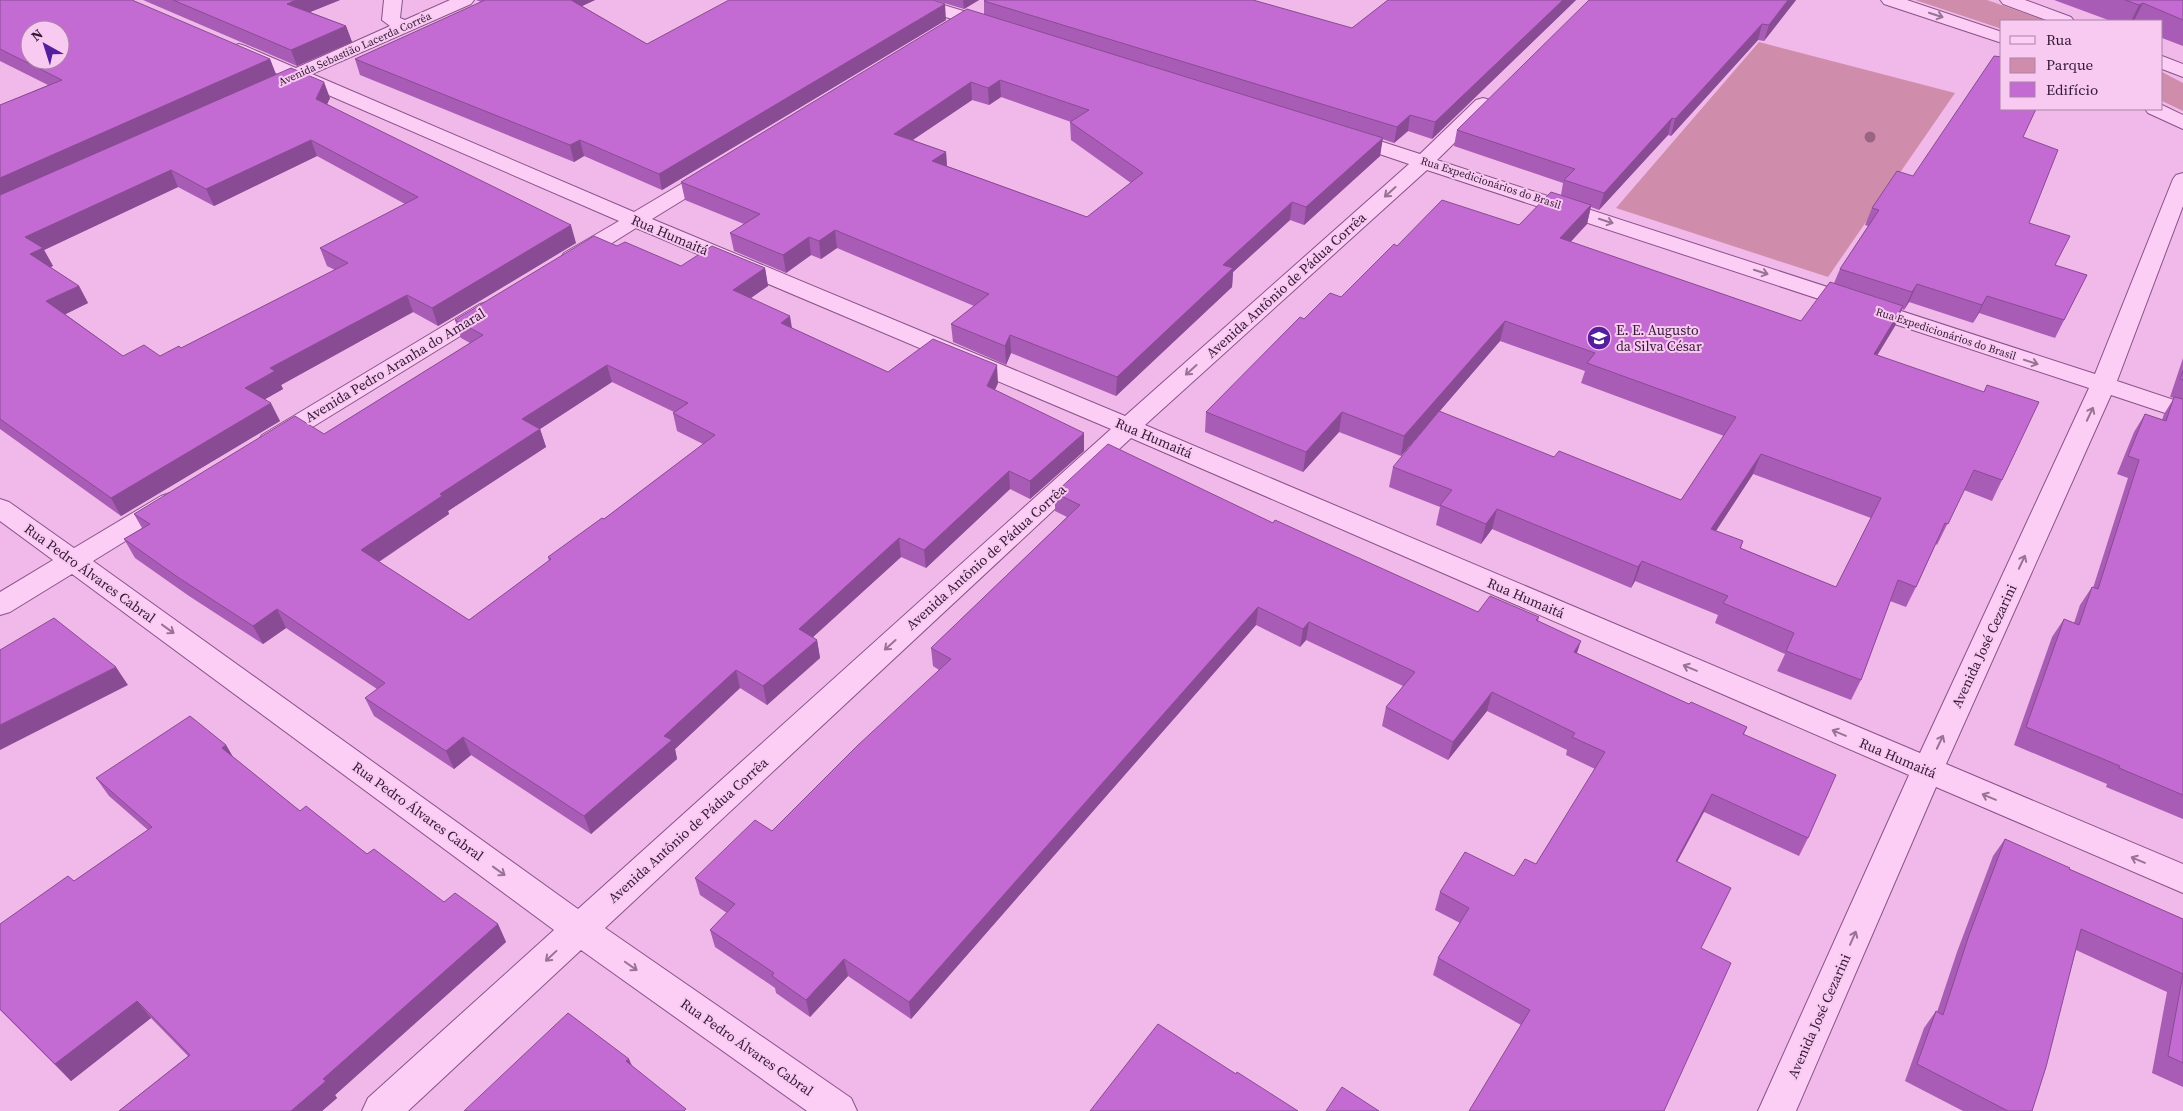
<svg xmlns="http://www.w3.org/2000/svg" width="2183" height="1111" font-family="'Source Serif 4',serif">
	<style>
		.green { fill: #d08dab }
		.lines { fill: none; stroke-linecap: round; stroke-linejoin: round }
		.minor-casing { stroke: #885389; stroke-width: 2 }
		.minor { fill: #fccdf5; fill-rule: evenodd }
		.tree { fill: #9b6483 }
		.wall { fill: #a95cb5; fill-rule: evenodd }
		.shaded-wall { fill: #894b94 }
		.building { fill: #c46bd3; stroke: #894b94; fill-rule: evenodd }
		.oneway { stroke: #987396 }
		.labels { text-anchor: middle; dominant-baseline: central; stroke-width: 4; stroke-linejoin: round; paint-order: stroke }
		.far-street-label { font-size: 11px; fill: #341937; stroke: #f8c9f1 }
		.street-label { font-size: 14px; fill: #341937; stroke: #f8c9f1 }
		.poi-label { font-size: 14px; fill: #341937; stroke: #f8c9f1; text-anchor: start }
	</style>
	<rect width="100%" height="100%" fill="#f1b9e9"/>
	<!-- green -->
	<path class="green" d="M1915 0H1987L2047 21H2002V29Z
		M1759 42 1955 93 1828 277 1616 208Z
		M2162 72 2183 83V111L2162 101Z"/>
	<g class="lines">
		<!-- minor casing -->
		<g class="minor-casing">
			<path id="minor" d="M384 0H402L400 18 405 20 450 0H474L471 4 312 74 634 212 708 168 715 166 722 168 725 172 722 176 652 219 1125 416 1409 164 1338 140 1335 136 1338 132 1345 130 1352 132 1420 154 1476 100 1483 98 1490 100 1493 104 1490 108 1437 160 2095 374 2173 179 2176 175 2183 173V206L2117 381 2183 403V419L2111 395 1946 764 2183 864V893L1936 787 1796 1111H1758L1909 775 1131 438 605 928 851 1098 857 1111H807L581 950 408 1111H362L368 1098 554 930 72 574 10 612 0 615V592L53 560 0 521V499L9 502 74 548 161 496 170 493 179 496 183 502 179 508 93 561 578 909 1111 429 636 228 580 263 572 265 564 263 561 258 564 253 619 221 296 81 286 85 279 83 277 79 280 75 233 54 230 50 233 46 239 44 245 46 296 68 390 26 382 20ZM1427 170 2089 388 1920 753 1145 425Z
				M900 0H927L1000 22 1003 26 1000 30 994 31 988 30 903 4Z
				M1881 0H1907L2002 32V43L1884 4Z
				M2000 0H2025L2071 17 2074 21H2049L2003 4Z
				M2162 56 2183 64V77L2162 69Z
				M2162 105 2183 115V129L2148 113 2145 109H2162Z
				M488 302 496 304 500 309 496 314 280 447 271 449 262 447 258 441 262 435 480 304Z"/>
		</g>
		<!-- minor -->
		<use href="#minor" class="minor"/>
	</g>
	<!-- trees -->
	<circle class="tree" cx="1870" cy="137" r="5.5"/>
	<!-- wall -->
	<path class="wall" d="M0 0 270 59 276 74 330 98 327 104 576 243 438 326 413 312 281 385 283 389 265 399 280 421 121 516 0 429V105L48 85 0 61ZM317 156 405 204 320 248 327 266 335 270 181 348 160 356H123L65 314 88 303 79 286 50 267 53 266 44 250 178 187 214 206Z
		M143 0H340L310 12 346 26 352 42 297 66Z
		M476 0H595L582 6 647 44 946 20 662 190 584 156 574 162 360 75 355 59 481 2Z
		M934 0H979L964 9Z
		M1388 0H1576L1432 139 1408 131 1394 143 1382 139 1380 156 1304 225 1290 220 1233 272 1232 287 1116 396 1011 353 1006 365 953 342 951 324 974 306 837 248 821 259 811 255 786 273 734 251 730 233 744 224 685 200 681 182 984 15V1L1352 28ZM1001 97 1071 122H1070L1071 140 1131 183 1087 217 947 166 946 152 913 140 972 100 989 105Z
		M1796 0 1764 41 1758 40 1671 136 1668 135 1599 210 1591 207 1587 224 1570 242 1801 321 1834 283 1840 269 1868 226 1865 225 1872 208 1913 176 2023 137 2029 223 2055 265 2087 275 2055 338 1979 313 1973 323 1909 302 1904 310 1902 309 1895 326 1877 355 2002 480 1992 501 1964 490 1937 545 1936 544 1916 587 1906 607 1890 601 1861 680 1851 700 1777 671 1785 654 1715 623 1718 615 1635 581 1631 588 1492 529 1481 544 1436 525 1440 507 1389 487 1393 467 1554 457 1681 500 1724 436 1581 383 1585 371 1500 341 1401 456 1339 432 1303 472 1205 432 1206 412 1304 319 1341 297 1397 246 1519 225 1561 195 1563 183 1454 146 1457 130ZM1753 474 1871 518 1836 587 1741 548 1743 541 1716 531Z
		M2054 0H2183V46L2162 38V21H2111Z
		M617 246 681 266 765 268 768 286 750 298 792 328 888 372 998 383 995 390 1084 451 1030 499 1010 489 926 568 901 557 813 637 817 640 820 658 767 705 740 688 675 749 677 759 591 834 471 755 454 769 374 716 365 698 377 689 286 628 263 644 189 596 135 558 124 539 142 528 134 514 324 434 470 343 461 338 455 320ZM612 382 674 412 673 413 677 431 703 444 604 519 548 557 549 561 469 620 379 562 449 514 448 511 546 447 540 429Z
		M2183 358V819L2106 787 2107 784 2014 745 2052 637 2064 619 2074 623 2080 605 2092 587 2093 588 2128 478 2117 474 2134 432 2145 414 2162 420 2164 414 2174 398 2170 397Z
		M1055 493 1273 523 1478 612 1539 617 1538 621 1577 653 1689 704 1747 727 1744 734 1808 838 1799 856 1704 812 1521 1025 1433 975 1438 958 1460 923 1435 910 1440 892 1514 876 1536 864 1595 769 1566 755 1567 750 1487 711 1448 760 1382 726 1386 707 1403 686 1306 640 1300 647 1256 625 911 1019 848 976 810 1017 776 993 775 988 715 947 710 930 727 913 700 895 695 878 772 831 939 670 933 666 931 648 1067 517 1055 511Z
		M226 745 233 757 300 811 444 902 498 924 506 942 335 1095 337 1098 322 1111H119L188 1056 151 1018 71 1081 0 1010V924L74 881 148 830 109 796 96 778Z
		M2005 839 2069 869 2183 919V1087L2152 1073 2167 992 2076 950 2032 1111H1963L1905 1081 1924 1028 1936 1011 1937 1012 1957 952 1993 856Z"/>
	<!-- shaded-wall -->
	<path class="shaded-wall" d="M296 0H340L293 19 287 4Z
		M566 0H595L569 12Z
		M963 0H979L964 9Z
		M1563 0H1576L1432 139 1435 122Z
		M1788 0H1796L1764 41 1769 25Z
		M2143 3 2134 21H2131L2139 5Z
		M945 4 946 20 662 190 659 174Z
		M1762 24 1758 40 1671 136 1675 119Z
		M346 26 352 42 297 66 291 50Z
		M270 59 276 75 0 199V178Z
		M1000 80 1001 97 989 105 988 88Z
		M324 82 330 98 322 115 316 99Z
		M971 82 972 100 896 151 894 134Z
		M1410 115 1408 131 1394 143 1397 127Z
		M1672 118 1668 135 1599 210 1604 193Z
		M1383 138 1380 156 1304 225 1306 207Z
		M311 140 317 156 214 206 206 189Z
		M580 140 584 156 574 162 570 145Z
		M946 152 947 169 932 161Z
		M171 170 178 187 44 250 53 266 40 272 30 254 25 237Z
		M1292 202 1290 220 1233 272 1232 287 1116 396 1117 377 1223 265Z
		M1591 205 1587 224 1556 258 1560 238Z
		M571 225 576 243 438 326 432 308Z
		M835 230 837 248 821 259 819 241Z
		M809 237 811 255 786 273 783 255Z
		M765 268 768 286 737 308 733 290Z
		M1917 284 1909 302 1904 310 1912 292Z
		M79 286 88 303 56 319 46 301Z
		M407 295 413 312 281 385 283 389 253 406 245 388 270 368Z
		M1987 296 1979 313 1973 323 1982 305Z
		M1903 306 1895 326 1866 374 1874 354Z
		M790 316 793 334 781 323Z
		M1505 321 1500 341 1401 456 1404 436Z
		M1010 335 1011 353 1006 365 1005 346Z
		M607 365 612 382 540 429 546 447 448 511 449 514 369 568 361 550 522 419Z
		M997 365 998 383 988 404 987 386Z
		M271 403 280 421 121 516 111 498Z
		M1342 412 1339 432 1303 472 1306 452Z
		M1084 433V451L1030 499V481Z
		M1761 454 1753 474 1704 549 1711 529Z
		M1009 471 1010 489 926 568 924 550Z
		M1497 509 1492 529 1481 544 1486 524Z
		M899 538 901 557 802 647 799 629Z
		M1642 561 1635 581 1631 588 1638 567Z
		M1258 607 1256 625 911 1019 909 1002Z
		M277 609 286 628 263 644 253 626Z
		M1309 622 1306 640 1300 647 1303 629Z
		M817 640 820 658 767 705 763 686Z
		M1581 641 1575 659 1574 652Z
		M116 667 128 685 0 750V725Z
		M736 670 740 688 675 749 677 759 591 834 584 816 664 736Z
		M1492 692 1487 711 1448 760 1453 742Z
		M463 737 471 755 454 769 446 751Z
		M226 745 237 764 222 748Z
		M1712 794 1704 812 1668 879 1676 861Z
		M498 924 506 942 335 1095 337 1098 322 1111H291L323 1079Z
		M844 959 848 976 810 1017 806 1000Z
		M137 1001 151 1018 71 1081 55 1064Z
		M629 1059 636 1075 626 1061Z"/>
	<!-- building -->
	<path class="building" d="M0 0H132L270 59 0 178V105L62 80 0 49ZM30 30H60V60H30Z
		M173 0H296L287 4 346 26 291 50Z
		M485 0H571L647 44 729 0H933L945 4 659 174 580 140 570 145 355 59Z
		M985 0H1253L1352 28 1388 0H1563L1435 122 1410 115 1397 127 984 1Z
		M1589 0H1788L1769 25 1762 24 1675 119 1672 118 1604 193 1564 180 1575 169 1457 130Z
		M2125 0H2183V20L2143 3 2139 5Z
		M967 9 1383 138 1306 207 1292 202 1223 265 1233 268 1117 377 1010 335 1005 346 951 324 989 294 835 230 819 241 809 237 783 255 730 233 760 214 681 182ZM1000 80 1089 110 1070 122 1143 173 1087 217 932 161 946 152 894 134 971 82 988 88Z
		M1994 56 2002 57V109H2036L2023 137 2058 150 2029 223 2070 236 2055 265 2087 275 2064 320 1987 296 1982 305 1917 284 1912 292 1840 269 1879 210 1872 208 1897 171 1913 176Z
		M291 68 324 82 316 99 571 225 432 308 407 295 270 368 275 371 245 388 271 403 111 498 0 419V195ZM311 140 418 197 320 248 348 263 181 348 179 346 160 356 144 345 123 356 46 301 79 286 30 254 43 248 25 237 171 170 206 189Z
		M1551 192 1591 205 1560 238 1801 321 1830 282 1903 306 1874 354 1984 392 1987 385 2039 402 2002 480 1974 470 1948 524 1945 523 1916 587 1898 580 1861 680 1786 651 1794 633 1723 603 1728 596 1642 561 1638 567 1497 509 1486 524 1440 505 1452 490 1393 467 1439 411 1554 457 1559 451 1681 500 1736 417 1587 363 1595 353 1505 321 1404 436 1342 412 1306 452 1206 412 1300 317 1304 319 1330 293 1341 297 1394 244 1397 246 1442 200 1519 225ZM1761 454 1881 498 1836 587 1740 548 1743 541 1711 529Z
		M594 236 617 246 625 242 681 266 712 246 765 268 733 290 790 316 781 323 888 372 933 339 997 365 987 386 1084 433 1030 481 1009 471 924 550 899 538 799 629 817 640 763 686 736 670 664 736 672 740 584 816 463 737 446 751 365 698 385 683 277 609 253 626 179 578 124 539 150 524 134 514 295 416 324 434 483 335 455 320ZM607 365 688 403 673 413 715 435 604 519 602 518 548 557 551 559 469 620 361 550 442 496 440 494 540 429 522 419Z
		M2183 371V380L2180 379Z
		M2174 397 2183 399V795L2119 768 2120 766 2026 727 2064 619 2079 625 2092 587 2098 589 2139 460 2128 456 2145 414 2166 421Z
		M1108 444 1273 523 1275 520 1478 612 1490 596 1539 617 1536 620 1581 641 1574 652 1689 704 1691 702 1747 727 1743 734 1836 775 1808 838 1712 794 1676 861 1731 888 1701 948 1731 963 1664 1111H1469L1530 1010 1438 958 1469 908 1440 892 1465 852 1514 876 1525 859 1536 864 1605 752 1572 737 1575 733 1492 692 1453 742 1386 707 1415 672 1309 622 1303 629 1258 607 909 1002 844 959 806 1000 772 976 774 973 710 930 735 904 695 878 755 820 772 831 857 746 951 659 931 648 1080 505 1055 493Z
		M54 618 116 667 0 725V650Z
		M190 716 226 745 222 748 300 811 306 806 367 854 374 849 444 902 455 893 498 924 323 1079 326 1081 291 1111H119L190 1055 137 1001 55 1064 0 1009V924L68 876 74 881 152 827 96 778Z
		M2005 839 2070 868 2069 869 2183 919V1063L2168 1056 2183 974 2081 929 2046 1067 2032 1111H2008L1917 1064 1936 1011 1943 1015 1969 935Z
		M568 1013 629 1059 626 1061 686 1109 684 1111H464Z
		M1158 1024 1236 1074 1237 1072 1298 1111H1090Z
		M1342 1087 1379 1111H1326Z"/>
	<!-- one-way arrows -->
	<defs><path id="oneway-shaft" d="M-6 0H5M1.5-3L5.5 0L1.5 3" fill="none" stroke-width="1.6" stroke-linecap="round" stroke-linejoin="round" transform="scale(1.25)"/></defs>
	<g class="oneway">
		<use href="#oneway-shaft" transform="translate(1936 15) rotate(18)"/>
		<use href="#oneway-shaft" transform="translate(1390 192) rotate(138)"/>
		<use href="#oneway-shaft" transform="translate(1606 221) rotate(18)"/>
		<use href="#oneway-shaft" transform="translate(1761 272) rotate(18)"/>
		<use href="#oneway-shaft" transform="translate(2031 362) rotate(18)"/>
		<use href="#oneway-shaft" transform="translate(1191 370) rotate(138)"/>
		<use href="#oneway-shaft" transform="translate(2090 414) rotate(-65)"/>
		<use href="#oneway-shaft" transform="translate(2022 562) rotate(-65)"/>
		<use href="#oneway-shaft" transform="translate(168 629) rotate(36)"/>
		<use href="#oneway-shaft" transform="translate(890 645) rotate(138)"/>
		<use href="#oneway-shaft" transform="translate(1690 668) rotate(-157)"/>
		<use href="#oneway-shaft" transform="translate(1839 733) rotate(-157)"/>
		<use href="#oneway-shaft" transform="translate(1940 742) rotate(-65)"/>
		<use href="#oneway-shaft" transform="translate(1989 797) rotate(-157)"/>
		<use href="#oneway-shaft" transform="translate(2138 860) rotate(-157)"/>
		<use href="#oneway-shaft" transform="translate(499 871) rotate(36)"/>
		<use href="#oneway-shaft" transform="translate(1853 938) rotate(-66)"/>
		<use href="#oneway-shaft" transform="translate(551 956) rotate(137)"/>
		<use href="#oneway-shaft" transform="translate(631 966) rotate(35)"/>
	</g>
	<!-- icons -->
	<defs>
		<g id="school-disc" transform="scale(1.25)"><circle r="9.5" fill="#551e9d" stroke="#f8c9f1"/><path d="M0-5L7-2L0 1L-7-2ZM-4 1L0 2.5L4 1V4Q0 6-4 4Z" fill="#fff"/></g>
	</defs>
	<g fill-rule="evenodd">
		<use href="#school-disc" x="1599" y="338"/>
	</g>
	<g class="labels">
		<!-- far-street labels -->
		<g class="far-street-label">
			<text transform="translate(355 49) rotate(-24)">Avenida Sebastião Lacerda Corrêa</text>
			<text transform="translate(1491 183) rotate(18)">Rua Expedicionários do Brasil</text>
			<text transform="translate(1946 334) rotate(18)">Rua Expedicionários do Brasil</text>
		</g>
		<!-- street labels -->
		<g class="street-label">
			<text transform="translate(670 235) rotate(23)">Rua Humaitá</text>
			<text transform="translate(1286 285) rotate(-42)">Avenida Antônio de Pádua Corrêa</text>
			<text transform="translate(395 365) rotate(-31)">Avenida Pedro Aranha do Amaral</text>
			<text transform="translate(1154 438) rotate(23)">Rua Humaitá</text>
			<text transform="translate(986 557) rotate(-42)">Avenida Antônio de Pádua Corrêa</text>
			<text transform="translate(90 573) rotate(36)">Rua Pedro Álvares Cabral</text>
			<text transform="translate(1526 598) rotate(23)">Rua Humaitá</text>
			<text transform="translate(1984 646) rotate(-65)">Avenida José Cezarini</text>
			<text transform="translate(1898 758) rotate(23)">Rua Humaitá</text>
			<text transform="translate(418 811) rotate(36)">Rua Pedro Álvares Cabral</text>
			<text transform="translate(688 830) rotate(-42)">Avenida Antônio de Pádua Corrêa</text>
			<text transform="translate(1819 1016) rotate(-66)">Avenida José Cezarini</text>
			<text transform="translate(747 1047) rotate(35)">Rua Pedro Álvares Cabral</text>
		</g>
		<!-- poi labels -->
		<g class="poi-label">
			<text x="1616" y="330">E. E. Augusto<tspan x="1616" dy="16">da Silva César</tspan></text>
		</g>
	</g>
	<!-- legend -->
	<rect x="2000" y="20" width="162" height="90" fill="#f8c9f1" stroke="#aa83a7"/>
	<rect x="2010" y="36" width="25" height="8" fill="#fccdf5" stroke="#aa83a7"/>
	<text x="2046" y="45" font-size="15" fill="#341937">Rua</text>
	<rect x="2010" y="58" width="25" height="15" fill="#d08dab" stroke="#aa83a7"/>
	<text x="2046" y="70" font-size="15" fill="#341937">Parque</text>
	<rect x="2010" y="82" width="25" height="15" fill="#c46bd3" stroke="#aa83a7"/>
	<text x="2046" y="95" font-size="15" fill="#341937">Edifício</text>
	<!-- north arrow -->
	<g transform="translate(45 45) rotate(321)"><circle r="24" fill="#f8c9f1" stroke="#aa83a7"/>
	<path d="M0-4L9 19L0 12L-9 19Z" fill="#551e9d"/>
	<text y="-8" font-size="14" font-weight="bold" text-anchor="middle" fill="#341937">N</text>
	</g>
</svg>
